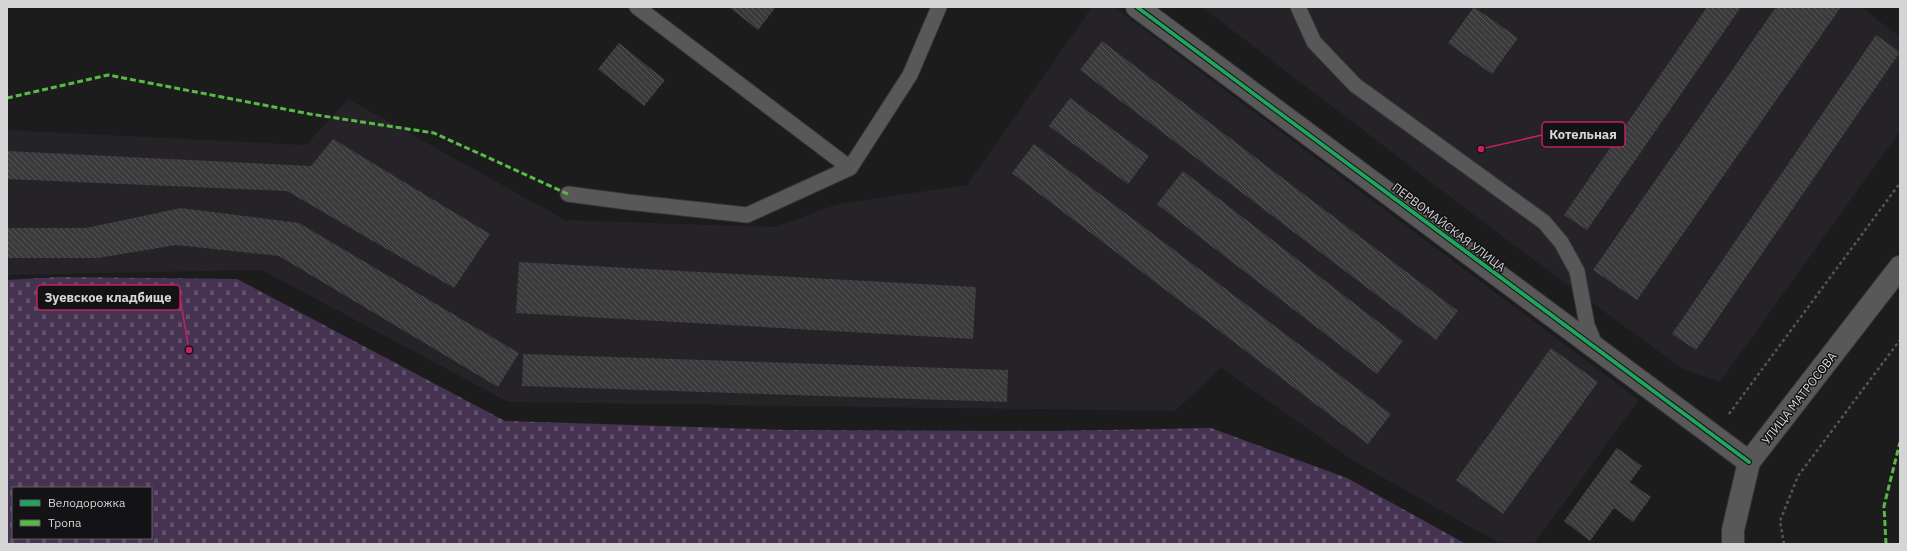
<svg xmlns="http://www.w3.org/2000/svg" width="1907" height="551" font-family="'IBM Plex Sans',sans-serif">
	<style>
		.built { fill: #252228 }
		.cemetery { fill: url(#cemetery-stones); fill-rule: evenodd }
		.building { fill: url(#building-back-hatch) }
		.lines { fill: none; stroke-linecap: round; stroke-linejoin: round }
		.service-casing { stroke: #363636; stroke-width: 17 }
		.minor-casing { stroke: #363636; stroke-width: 24 }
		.tertiary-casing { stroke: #363636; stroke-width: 24 }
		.path { stroke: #565556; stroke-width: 2.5; stroke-dasharray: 3 3; stroke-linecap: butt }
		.service { stroke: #595859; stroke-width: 15 }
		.minor { stroke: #595859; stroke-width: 22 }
		.tertiary { stroke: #595859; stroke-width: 22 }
		.quiet { stroke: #58b947; stroke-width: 3; stroke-dasharray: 6 3; stroke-linecap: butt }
		.cycleway-casing { stroke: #131214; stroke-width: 6 }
		.cycleway { stroke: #20a55d; stroke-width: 4 }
		.labels { text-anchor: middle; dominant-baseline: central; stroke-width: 3; stroke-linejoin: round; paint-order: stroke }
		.street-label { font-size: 12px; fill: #d6d5d6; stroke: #131214 }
		.leader { fill: none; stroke: #c32161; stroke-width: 1.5 }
		.callout-dot { fill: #c32161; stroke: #131214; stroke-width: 1.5 }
		.callout { fill: #131214; stroke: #c32161; stroke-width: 1.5 }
		.callout-label { font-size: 13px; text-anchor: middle; font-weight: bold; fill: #d6d5d6 }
	</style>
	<defs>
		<pattern id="cemetery-stones" width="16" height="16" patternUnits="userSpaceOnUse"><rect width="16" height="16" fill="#463351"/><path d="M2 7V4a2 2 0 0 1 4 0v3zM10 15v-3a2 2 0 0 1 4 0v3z" fill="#605069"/></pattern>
		<pattern id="building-back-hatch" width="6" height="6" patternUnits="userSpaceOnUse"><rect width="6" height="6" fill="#3a3a3a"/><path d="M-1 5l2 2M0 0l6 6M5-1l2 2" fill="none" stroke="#565656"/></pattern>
	</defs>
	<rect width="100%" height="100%" fill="#1c1c1c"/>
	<!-- built -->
	<path class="built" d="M1092 7H1114L1639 400 1534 544H1501L1355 462 1221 368 1175 411 508 402 262 270 7 275V130L306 145 348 99 565 220 775 227 838 204 967 185Z
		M1202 7H1861L1900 37V131L1720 382 1681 368 1512 244Z"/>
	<!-- cemetery -->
	<path class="cemetery" d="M60 277 237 279 505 421 789 430 1049 431 1211 428 1347 478 1466 544H7V280ZM13 488H151V538H13Z"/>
	<!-- building -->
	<path class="building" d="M729 7H776L758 30Z
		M1474 7 1518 38 1492 74 1448 43Z
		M1707 7H1741L1587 230 1564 215Z
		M1776 7H1841L1637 300 1593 270Z
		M1876 35 1900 52 1696 350 1672 334Z
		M1102 41 1458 311 1436 340 1080 70Z
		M619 43 665 80 644 106 598 69Z
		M1070 98 1149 156 1128 184 1049 126Z
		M333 139 490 234 454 288 287 191 7 179V151L311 166Z
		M1034 144 1391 414 1368 444 1012 173Z
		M1183 171 1403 341 1377 374 1157 204Z
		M181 208 299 223 519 353 498 387 279 256 176 245 98 258H7V228H86Z
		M519 262 976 287 973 339 516 313Z
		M1551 348 1598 382 1503 514 1456 480Z
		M523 354 1008 370 1007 402 522 386Z
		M1617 448 1642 466 1630 482 1651 497 1633 522 1614 508 1590 541 1564 521Z"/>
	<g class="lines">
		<!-- service casing -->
		<g class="service-casing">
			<path id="service" d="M637 7 850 168
				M1298 7 1314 42 1355 85 1544 222 1561 242 1577 271 1587 325 1596 347
				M568 194 628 202 747 215 850 168 910 75 939 7"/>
		</g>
		<!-- minor casing -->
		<g class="minor-casing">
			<path id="minor" d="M1137 7 1749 462"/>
		</g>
		<!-- tertiary casing -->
		<g class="tertiary-casing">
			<path id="tertiary" d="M1733 544V530L1749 462 1900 267"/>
		</g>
		<!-- path -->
		<path class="path" d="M1729 414 1900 183
			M1784 544 1780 521 1798 476 1900 340"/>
		<!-- service -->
		<use href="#service" class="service"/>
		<!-- minor -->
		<use href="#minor" class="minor"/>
		<!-- tertiary -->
		<use href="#tertiary" class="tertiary"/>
		<!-- quiet -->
		<path class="quiet" d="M7 98 108 75 310 114 434 133 568 194
			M1886 544 1884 506 1900 442"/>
		<!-- cycleway casing -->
		<g class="cycleway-casing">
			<path id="cycleway" d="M1137 7 1749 462"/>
		</g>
		<!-- cycleway -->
		<use href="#cycleway" class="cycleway"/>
	</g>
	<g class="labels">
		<!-- street labels -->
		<g class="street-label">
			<text transform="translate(1449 227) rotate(37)">ПЕРВОМАЙСКАЯ УЛИЦА</text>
			<text transform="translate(1799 398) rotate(-52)">УЛИЦА МАТРОСОВА</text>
		</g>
	</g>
	<!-- callouts -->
	<path class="leader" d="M1481 149L1542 135M189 350L180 297"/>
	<g class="callout-dot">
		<circle cx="1481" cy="149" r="4"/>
		<circle cx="189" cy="350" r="4"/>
	</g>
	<g class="callout">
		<rect x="1542" y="122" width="83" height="25" rx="4"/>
		<rect x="37" y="285" width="143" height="25" rx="4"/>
	</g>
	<g class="callout-label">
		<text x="1583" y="139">Котельная</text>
		<text x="108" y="302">Зуевское кладбище</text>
	</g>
	<!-- border -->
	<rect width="1907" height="551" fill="none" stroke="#d6d5d6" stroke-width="16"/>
	<!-- legend -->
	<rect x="12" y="487" width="140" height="52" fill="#131214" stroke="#616062"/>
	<rect x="20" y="500" width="20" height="6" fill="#20a55d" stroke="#616062"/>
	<text x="48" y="507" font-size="12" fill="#d6d5d6">Велодорожка</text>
	<rect x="20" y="520" width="20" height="6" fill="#58b947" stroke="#616062"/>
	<text x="48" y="527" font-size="12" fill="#d6d5d6">Тропа</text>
</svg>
